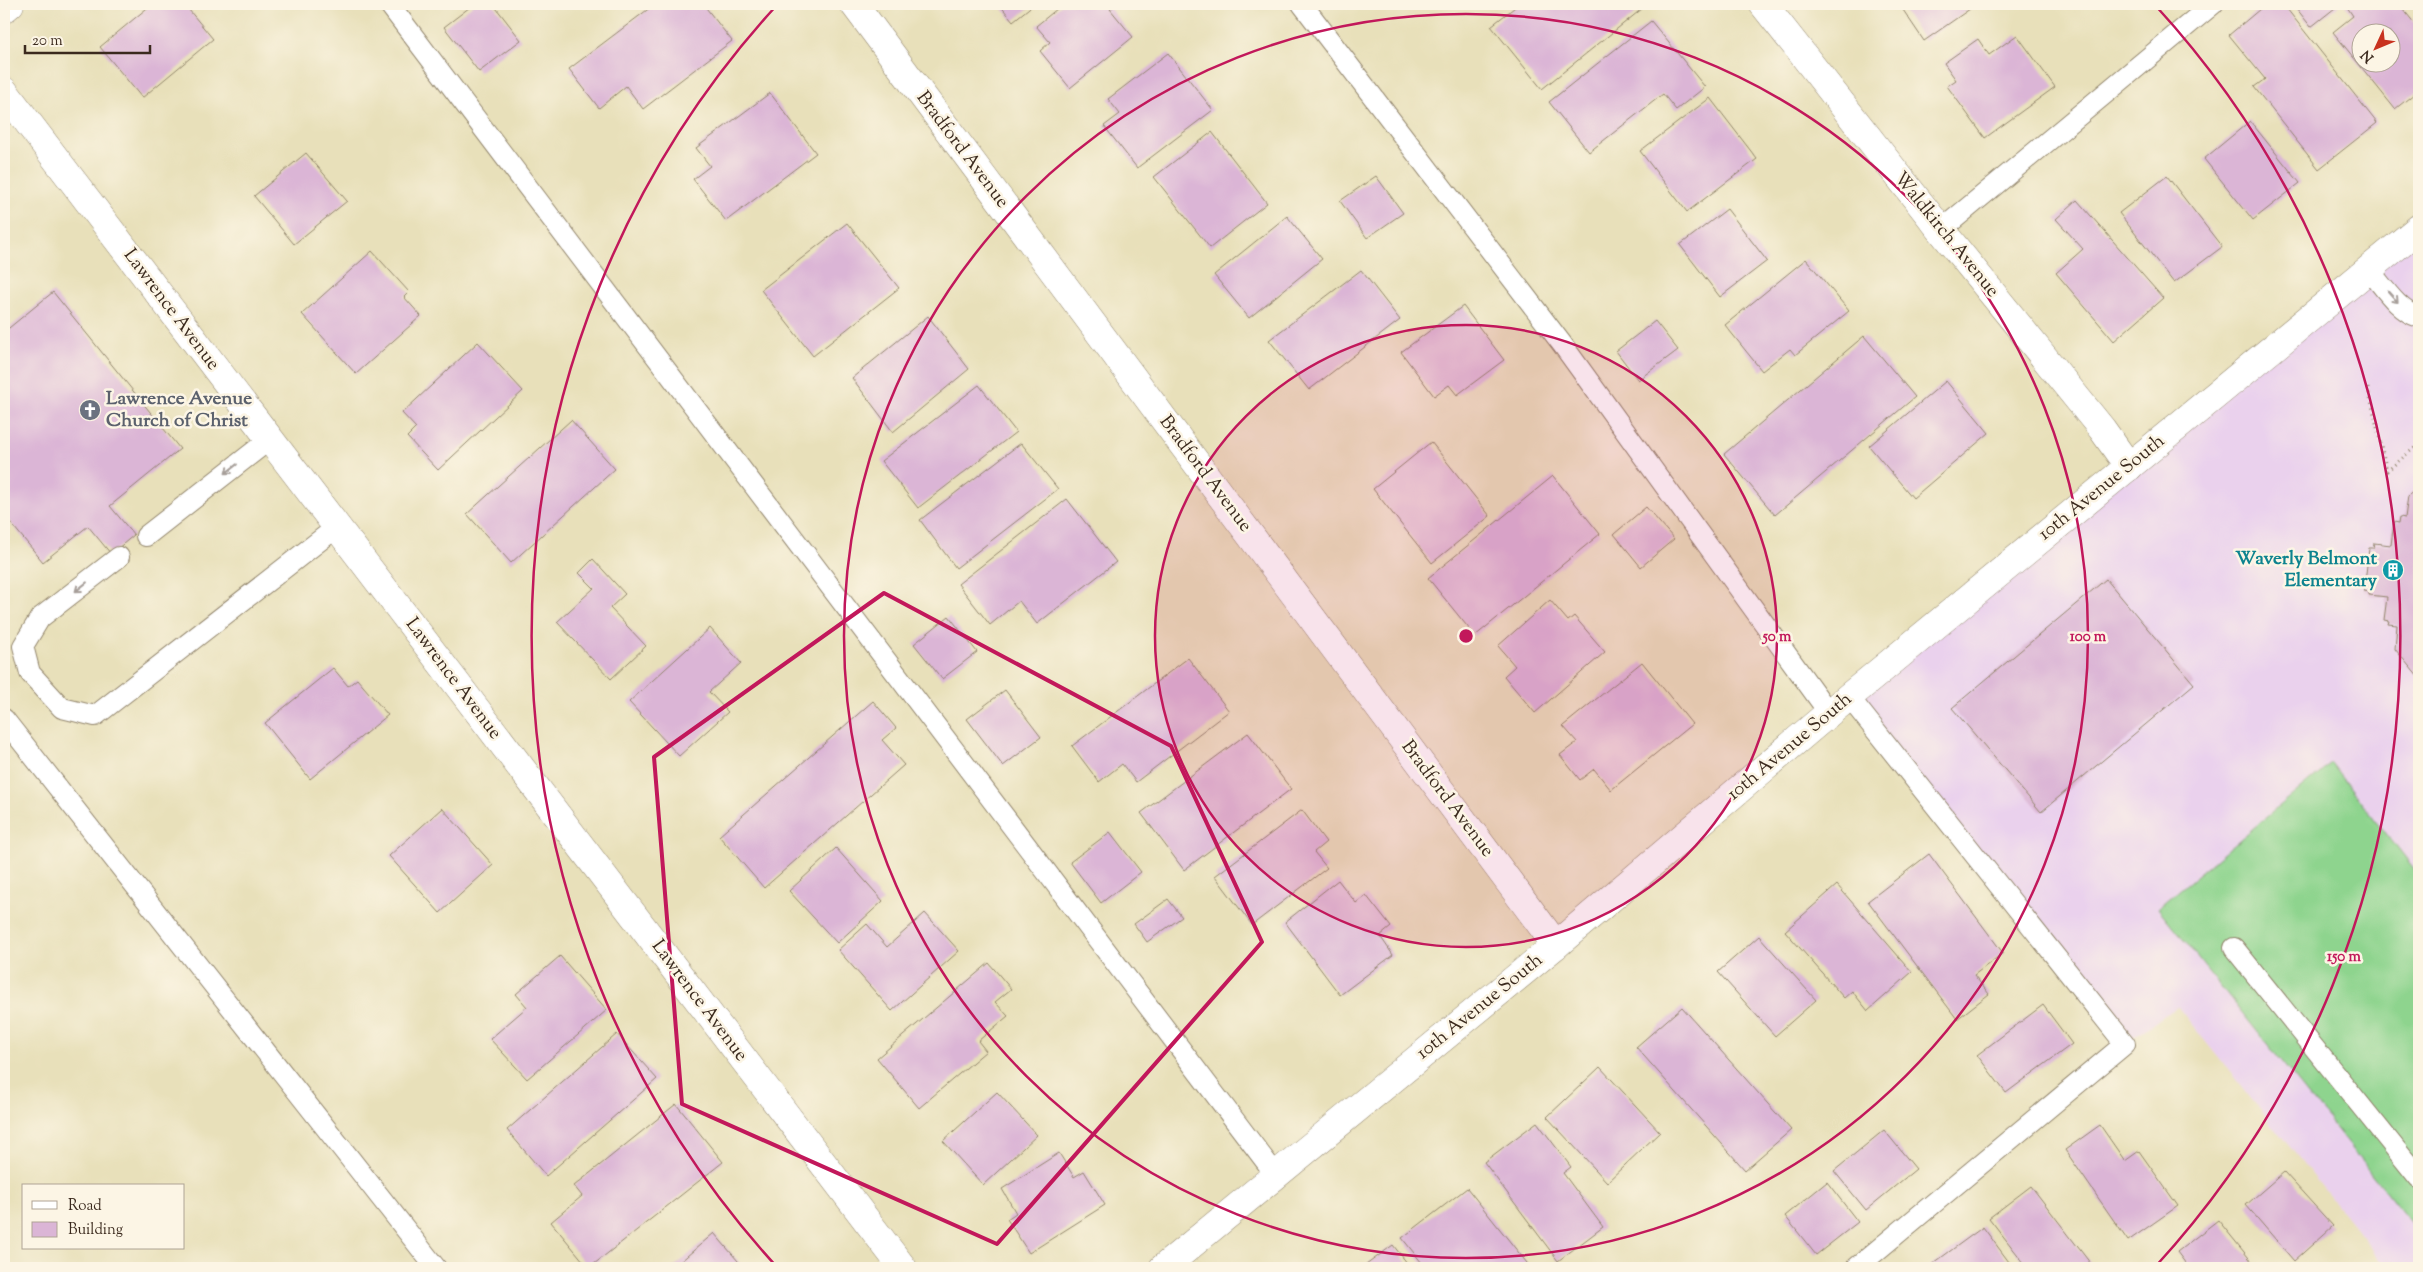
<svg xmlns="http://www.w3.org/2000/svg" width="2423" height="1272" font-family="'Sorts Mill Goudy',serif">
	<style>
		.built { fill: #ead1ed }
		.garden { fill: #8ed48e; stroke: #647f56 }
		.building { fill: #dbb5d6; fill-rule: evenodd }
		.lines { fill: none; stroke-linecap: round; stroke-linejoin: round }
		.lane-casing { stroke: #92856c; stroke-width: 22 }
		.street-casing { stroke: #92856c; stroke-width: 29 }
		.secondary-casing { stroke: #92856c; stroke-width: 29 }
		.path { stroke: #92856c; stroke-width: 3; stroke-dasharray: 1 4; stroke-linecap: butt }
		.lane { stroke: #fff; stroke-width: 20 }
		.street { stroke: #fff; stroke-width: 28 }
		.secondary { stroke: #fff; stroke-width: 28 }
		.oneway { stroke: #a79f9a }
		.marked { fill: none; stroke: #c2185b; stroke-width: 4; stroke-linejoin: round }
		.ring { fill: none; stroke: #c2185b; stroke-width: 2.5 }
		.labels { text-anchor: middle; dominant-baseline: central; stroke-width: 5; stroke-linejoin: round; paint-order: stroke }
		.street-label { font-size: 19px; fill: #3b2a1e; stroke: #fcf5e5 }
		.worship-label { font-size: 19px; font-weight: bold; fill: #5b616d; stroke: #fcf5e5; text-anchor: start }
		.culture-label { font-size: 19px; font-weight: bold; fill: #0d838f; stroke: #fcf5e5; text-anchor: end }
		.centre { fill: #c2185b; stroke: #fcf5e5; stroke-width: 2.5 }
		.ring-label { font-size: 15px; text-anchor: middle; font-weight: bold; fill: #c2185b; stroke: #fcf5e5; stroke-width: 5; stroke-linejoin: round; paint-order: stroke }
	</style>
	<rect width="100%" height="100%" fill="#fcf5e5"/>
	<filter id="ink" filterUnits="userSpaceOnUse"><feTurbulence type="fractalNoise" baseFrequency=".02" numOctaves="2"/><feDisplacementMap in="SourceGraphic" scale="10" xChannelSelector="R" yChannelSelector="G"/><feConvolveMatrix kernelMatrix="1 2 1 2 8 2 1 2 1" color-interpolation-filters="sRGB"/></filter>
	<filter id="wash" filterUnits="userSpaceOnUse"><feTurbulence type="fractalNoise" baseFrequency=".0096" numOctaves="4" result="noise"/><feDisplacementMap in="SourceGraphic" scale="20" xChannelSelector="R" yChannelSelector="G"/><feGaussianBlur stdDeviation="1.12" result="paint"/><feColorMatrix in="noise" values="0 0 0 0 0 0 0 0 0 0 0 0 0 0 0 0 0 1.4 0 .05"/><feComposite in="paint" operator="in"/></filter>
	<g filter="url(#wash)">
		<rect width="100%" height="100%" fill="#e8e0ba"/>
		<!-- built -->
		<path class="built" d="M2419 228V1268H2387L2177 1006 2125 1044 1849 697Z"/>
		<!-- garden -->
		<path class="garden" d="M2331 763 2419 876V1233L2158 908Z"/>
		<g id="blocks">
			<!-- building -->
			<path class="building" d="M152 4H184L213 39 142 98 100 47Z
				M474 4H493L521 40 479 72 444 27Z
				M655 4H703L732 41 643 109 626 86 599 108 569 69Z
				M999 4H1034L1013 21Z
				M1063 4H1117L1110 9 1133 37 1070 88 1040 51 1050 42 1036 26Z
				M1519 4H1648L1542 89 1491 26Z
				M1899 4H1977L1924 41Z
				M2266 4H2283L2377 123 2319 169 2254 87 2265 79 2229 35Z
				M2293 4H2340L2311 27Z
				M2345 4H2399L2419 29V90L2395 109 2333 32 2353 16ZM2360 32H2390V62H2360Z
				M1651 21 1705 87 1676 110 1663 94 1589 152 1549 102Z
				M2017 35 2055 87 1985 138 1947 86 1956 80 1944 63 1978 39 1989 55Z
				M1168 53 1213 110 1137 168 1104 126 1120 114 1108 99Z
				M770 93 816 153 726 221 693 179 710 166 696 148Z
				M1710 98 1757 159 1687 212 1640 151Z
				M2250 121 2300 183 2253 220 2204 159Z
				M1212 132 1267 203 1210 248 1154 177Z
				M306 153 347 201 294 244 254 196Z
				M1376 176 1403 213 1367 238 1340 201Z
				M2167 176 2222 247 2174 283 2119 213Z
				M2077 200 2163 298 2114 341 2056 273 2083 249 2056 219Z
				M1727 209 1767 261 1720 297 1680 245Z
				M1287 216 1322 259 1249 318 1214 275Z
				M847 223 899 288 813 356 761 290Z
				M372 251 409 292 404 297 421 316 356 374 302 314Z
				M1806 259 1849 311 1795 355 1790 349 1762 371 1725 325Z
				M1361 270 1400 320 1309 390 1269 340Z
				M53 292 180 449 110 506 134 535 111 554 88 526 43 562 4 515V332Z
				M1463 306 1504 360 1457 395 1449 385 1434 396 1401 352Z
				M928 316 969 369 893 432 852 378Z
				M1655 321 1678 350 1638 380 1616 351Z
				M1864 336 1915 397 1775 515 1724 454Z
				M478 342 523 391 438 470 407 437 416 428 402 413Z
				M1946 381 1989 433 1913 498 1869 446Z
				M979 385 1016 432 918 508 881 461Z
				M571 420 615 469 511 563 467 514Z
				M1431 442 1490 516 1432 563 1373 489Z
				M1021 443 1058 489 956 568 920 520Z
				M1553 476 1600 534 1475 636 1428 578Z
				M2419 486V678L2395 649 2397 625 2388 624 2389 621 2384 620 2387 597 2369 595V592L2364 591 2369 548H2373L2374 543 2391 545 2394 522 2399 523 2400 517 2405 518 2408 496Z
				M1067 499 1116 562 1037 624 1019 601 990 625 958 584Z
				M1646 507 1674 539 1641 567 1614 534Z
				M593 559 625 594 610 608 646 646 611 679 557 622 594 588 579 573Z
				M2106 579 2194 684 2041 812 1952 708Z
				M1550 600 1568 621 1574 616 1605 652 1535 713 1504 676 1515 666 1498 646Z
				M949 616 977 652 942 679 914 644Z
				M710 628 741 663 709 692 728 712 679 756 629 702Z
				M1188 658 1229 711 1136 782 1122 764 1099 782 1072 746Z
				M1642 662 1692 724 1611 790 1594 769 1580 780 1560 755 1577 742 1563 726Z
				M333 668 348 686 357 679 388 715 310 779 265 723Z
				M1005 690 1041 737 1003 766 967 719Z
				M873 701 896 728 882 740 904 765 764 888 719 836Z
				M1248 733 1291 789 1184 870 1141 813Z
				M442 808 493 865 440 913 389 856Z
				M1302 810 1326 842 1314 852 1327 868 1252 925 1215 876Z
				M1110 832 1141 872 1101 903 1070 862Z
				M836 848 883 901 837 943 789 891Z
				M1929 854 2003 953 1974 975 1989 994 1957 1019 1868 901Z
				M1338 880 1356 903 1366 895 1391 927 1380 936 1393 955 1340 995 1285 922Z
				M1837 885 1912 972 1868 1011 1852 991 1844 998 1785 931Z
				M1168 899 1182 917 1147 942 1134 924Z
				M925 913 959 951 892 1011 838 950 867 924 887 947Z
				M1759 936 1816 1000 1775 1036 1718 972Z
				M560 956 607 1010 527 1079 490 1039 527 1007 516 994Z
				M989 963 1011 989 995 1002 1008 1016 978 1041 986 1051 919 1108 877 1058Z
				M2043 1005 2072 1044 2006 1093 1977 1055Z
				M1682 1007 1791 1130 1745 1170 1636 1047Z
				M617 1034 657 1079 546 1176 507 1130Z
				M1600 1067 1660 1132 1607 1182 1547 1117Z
				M997 1092 1037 1135 983 1185 943 1141Z
				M676 1104 723 1162 589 1268 551 1222 582 1196 574 1186Z
				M1537 1122 1571 1167 1563 1173 1603 1227 1558 1261 1484 1162Z
				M2100 1125 2125 1161 2139 1151 2178 1206 2128 1241 2065 1150Z
				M1884 1130 1916 1169 1866 1210 1834 1171Z
				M1059 1153 1074 1177 1084 1171 1105 1205 1029 1253 1007 1219 1016 1213 1002 1189Z
				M2284 1172 2333 1226 2294 1261 2246 1205Z
				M1827 1182 1858 1222 1816 1255 1785 1216Z
				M2031 1186 2094 1268H2028L1989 1218Z
				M1467 1188 1531 1268H1426L1402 1238Z
				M2218 1220 2257 1268H2189L2177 1252Z
				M1983 1227 2012 1266 2010 1268H1927Z
				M714 1233 744 1268H673Z
				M1393 1245 1411 1268H1362Z"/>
		</g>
	</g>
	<g filter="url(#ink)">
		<use href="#blocks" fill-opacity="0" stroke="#92856c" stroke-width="1"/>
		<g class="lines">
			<!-- lane casing -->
			<g class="lane-casing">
				<path id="lane" d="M389 4 1276 1175
					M1302 4 1562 344 1829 713
					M1941 230 2213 4
					M2370 271C2383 286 2399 312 2419 317
					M146 536 270 439
					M119 557 40 618 23 646 30 673 62 708 95 716 337 527
					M1849 697 2125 1044 1856 1268
					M4 719 436 1268
					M2234 948 2419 1178"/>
			</g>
			<!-- street casing -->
			<g class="street-casing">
				<path id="street" d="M854 4 1556 945
					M1763 4 1941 230 2102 429 2129 467
					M4 9 10 4
					M4 91 903 1268"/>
			</g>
			<!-- secondary casing -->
			<g class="secondary-casing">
				<path id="secondary" d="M1163 1268 1556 945 1829 713 2419 228"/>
			</g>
			<!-- path -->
			<path class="path" d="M2368 388 2387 471 2419 444"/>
			<!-- lane -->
			<use href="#lane" class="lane"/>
			<!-- street -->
			<use href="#street" class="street"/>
			<!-- secondary -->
			<use href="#secondary" class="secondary"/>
		</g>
		<!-- one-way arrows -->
		<defs><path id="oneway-shaft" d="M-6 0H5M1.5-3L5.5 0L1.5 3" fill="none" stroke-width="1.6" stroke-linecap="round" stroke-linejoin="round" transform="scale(1.25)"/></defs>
		<g class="oneway">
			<use href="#oneway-shaft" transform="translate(2393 297) rotate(48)"/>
			<use href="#oneway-shaft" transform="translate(231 469) rotate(142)"/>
			<use href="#oneway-shaft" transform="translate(81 587) rotate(142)"/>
		</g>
	</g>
	<!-- marked area -->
	<path class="marked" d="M884 593 1171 746 1262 942 997 1244 682 1104 654 757Z"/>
	<!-- distance rings -->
	<circle cx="1466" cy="636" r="311" fill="#c2185b" fill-opacity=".12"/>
	<g class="ring">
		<circle cx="1466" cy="636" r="311"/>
		<circle cx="1466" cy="636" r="622"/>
		<path d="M777 1267A934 934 0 0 1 777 5M2155 5A934 934 0 0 1 2155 1267"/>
	</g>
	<!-- icons -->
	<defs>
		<g id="church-disc" transform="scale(1.125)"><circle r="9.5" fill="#6b7280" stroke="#fcf5e5"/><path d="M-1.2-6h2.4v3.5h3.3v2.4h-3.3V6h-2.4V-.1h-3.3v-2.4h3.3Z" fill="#fff"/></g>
		<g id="building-disc" transform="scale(1.125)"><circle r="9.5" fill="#0f9aa8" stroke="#fcf5e5"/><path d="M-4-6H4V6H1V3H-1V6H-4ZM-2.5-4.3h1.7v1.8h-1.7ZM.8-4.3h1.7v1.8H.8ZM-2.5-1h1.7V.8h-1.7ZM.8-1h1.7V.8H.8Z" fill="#fff"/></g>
	</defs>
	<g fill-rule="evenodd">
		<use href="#church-disc" x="90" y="410"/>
		<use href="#building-disc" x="2393" y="570"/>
	</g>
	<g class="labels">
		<!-- street labels -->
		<g class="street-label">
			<text transform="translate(962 150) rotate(53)">Bradford Avenue</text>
			<text transform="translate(1946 235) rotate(51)">Waldkirch Avenue</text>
			<text transform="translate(171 310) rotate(53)">Lawrence Avenue</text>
			<text transform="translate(1205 474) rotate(53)">Bradford Avenue</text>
			<text transform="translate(2102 488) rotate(-39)">10th Avenue South</text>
			<text transform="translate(453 679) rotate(53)">Lawrence Avenue</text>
			<text transform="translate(1790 747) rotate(-40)">10th Avenue South</text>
			<text transform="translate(1447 799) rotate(53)">Bradford Avenue</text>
			<text transform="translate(699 1001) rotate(53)">Lawrence Avenue</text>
			<text transform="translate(1480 1007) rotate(-39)">10th Avenue South</text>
		</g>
		<!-- worship labels -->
		<g class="worship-label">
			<text x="106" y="399">Lawrence Avenue<tspan x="106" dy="22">Church of Christ</tspan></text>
		</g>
		<!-- culture labels -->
		<g class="culture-label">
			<text x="2377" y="559">Waverly Belmont<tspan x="2377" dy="22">Elementary</tspan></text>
		</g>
	</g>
	<circle cx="1466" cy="636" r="8" class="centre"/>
	<g class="ring-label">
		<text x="1777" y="641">50 m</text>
		<text x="2088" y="641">100 m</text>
		<text x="2344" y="961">150 m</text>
	</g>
	<!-- margin -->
	<rect width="2423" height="1272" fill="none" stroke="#fcf5e5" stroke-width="20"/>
	<!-- legend -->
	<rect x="22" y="1184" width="162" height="65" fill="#fcf5e5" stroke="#afa495"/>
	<rect x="32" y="1201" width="25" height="8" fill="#ffffff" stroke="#afa495"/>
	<text x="68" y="1210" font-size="15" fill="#3b2a1e">Road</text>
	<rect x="32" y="1222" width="25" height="15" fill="#dbb5d6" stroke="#afa495"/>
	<text x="68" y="1234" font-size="15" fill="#3b2a1e">Building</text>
	<!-- north arrow -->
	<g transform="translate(2376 48) rotate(226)"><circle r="24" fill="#fcf5e5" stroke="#afa495"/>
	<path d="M0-4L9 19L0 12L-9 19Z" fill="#c8321e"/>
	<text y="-8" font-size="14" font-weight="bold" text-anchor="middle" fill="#3b2a1e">N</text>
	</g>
	<!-- scale -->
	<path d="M25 45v8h125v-8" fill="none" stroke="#3b2a1e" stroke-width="2.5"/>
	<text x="32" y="45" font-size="15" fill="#3b2a1e" stroke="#fcf5e5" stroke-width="4" paint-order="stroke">20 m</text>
</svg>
